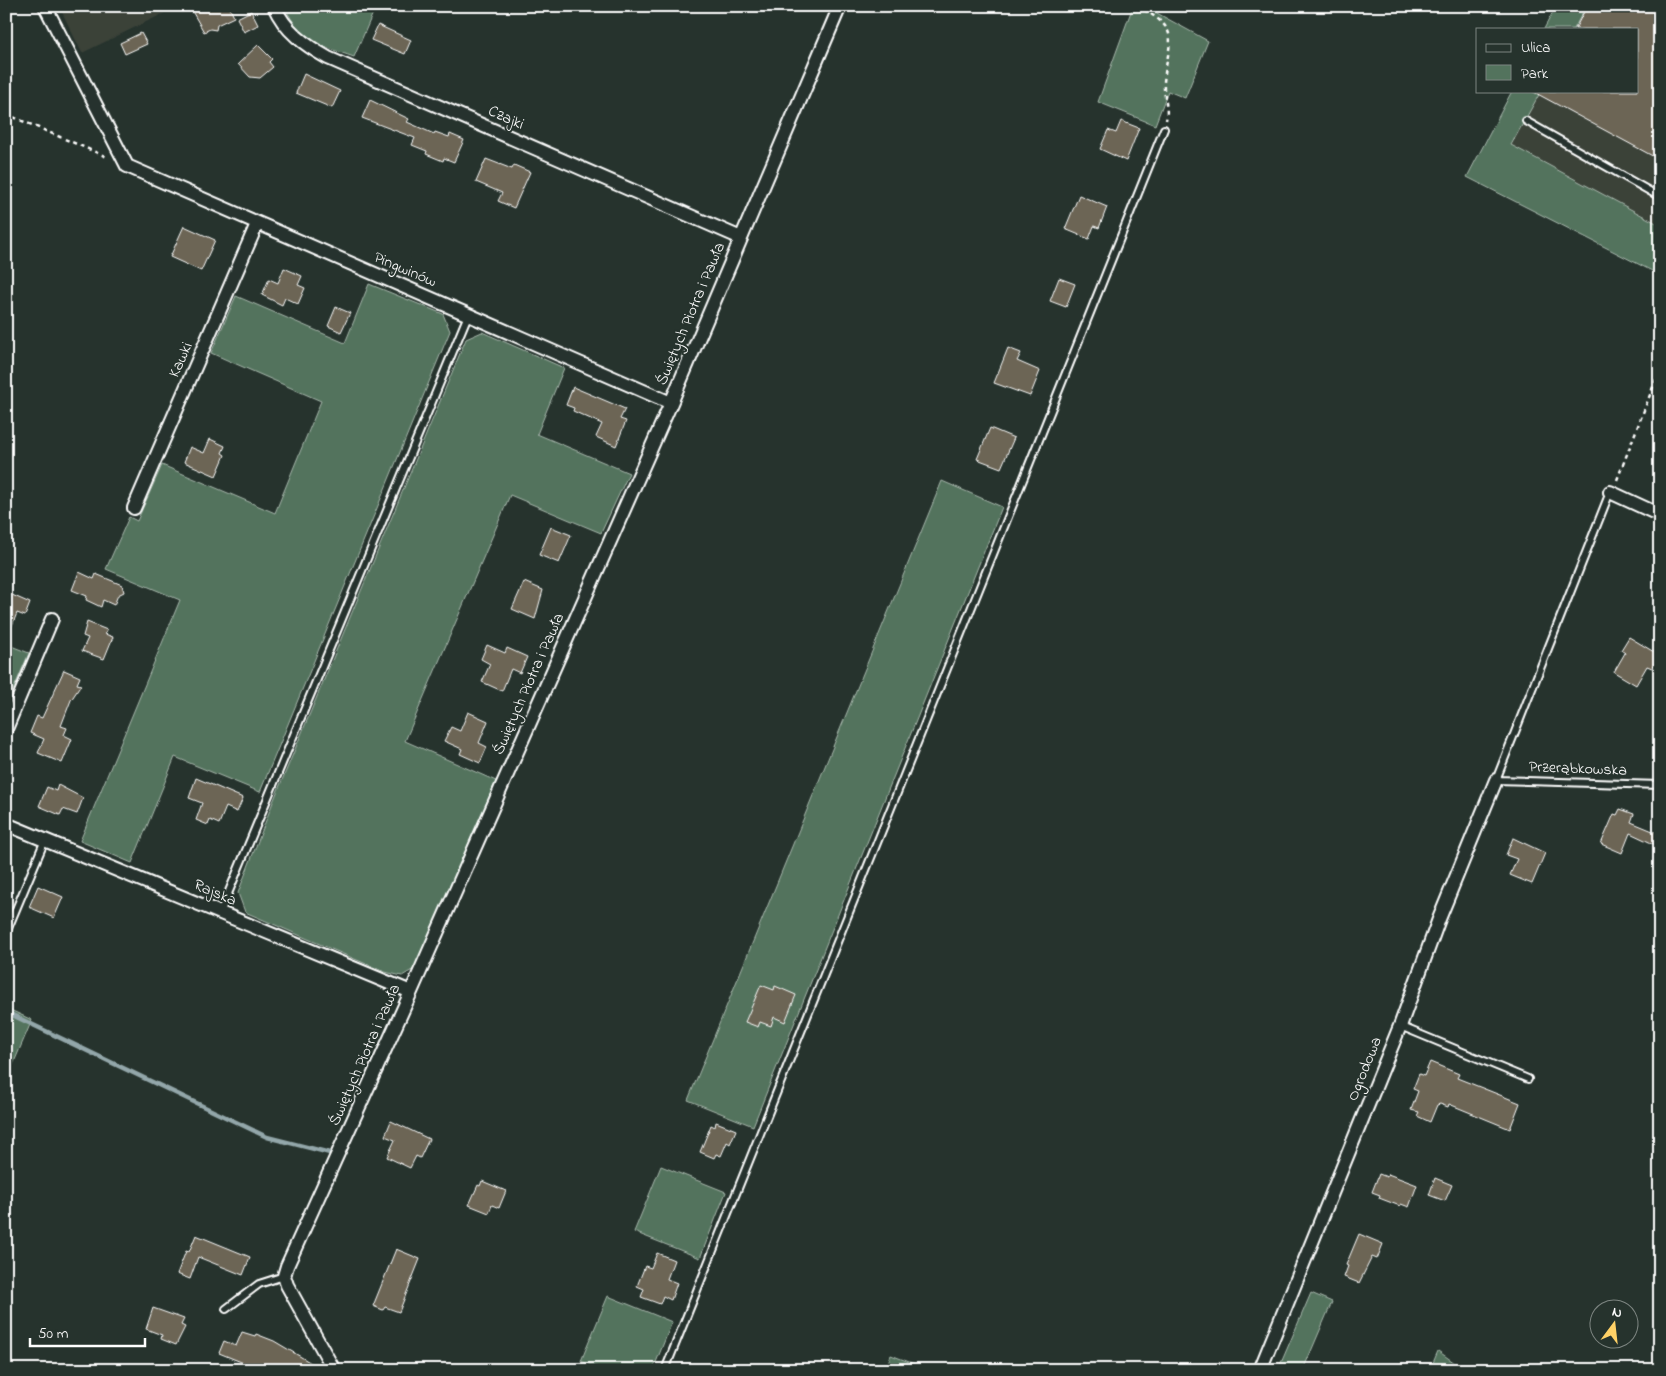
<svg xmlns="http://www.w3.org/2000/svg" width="1666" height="1376" font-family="'Indie Flower',sans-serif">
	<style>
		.built { fill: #3b4239 }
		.green { fill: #53735d; stroke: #a9b9ae }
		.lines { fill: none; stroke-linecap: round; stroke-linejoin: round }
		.stream { stroke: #93a7aa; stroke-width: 4.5 }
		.building { fill: #6c6555; stroke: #fff }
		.lane-casing { stroke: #fff; stroke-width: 10 }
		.street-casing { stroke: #fff; stroke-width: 16 }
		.path { stroke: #fff; stroke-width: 2.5; stroke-dasharray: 4 4; stroke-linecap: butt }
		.lane { stroke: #26332d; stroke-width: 6 }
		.street { stroke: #26332d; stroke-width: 12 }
		.labels { text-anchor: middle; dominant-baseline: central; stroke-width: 4; stroke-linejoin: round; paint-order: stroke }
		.street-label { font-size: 16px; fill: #fff; stroke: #26332d }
	</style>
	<rect width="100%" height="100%" fill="#26332d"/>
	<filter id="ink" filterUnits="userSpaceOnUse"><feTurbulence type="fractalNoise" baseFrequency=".02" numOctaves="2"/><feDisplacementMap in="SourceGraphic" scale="10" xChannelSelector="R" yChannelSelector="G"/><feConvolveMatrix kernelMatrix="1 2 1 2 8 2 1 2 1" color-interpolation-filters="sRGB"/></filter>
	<g filter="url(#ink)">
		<!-- built -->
		<path class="built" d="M59 6H179L82 53Z
			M1561 6H1660V231L1487 146 1516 91H1637V29H1549Z"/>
		<!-- green -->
		<path class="green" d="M284 6H376L354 57C317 44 303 43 284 6Z
			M1133 6H1144L1208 41 1185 98 1168 91 1155 125 1098 102Z
			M1556 6H1586L1574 29H1544Z
			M1512 91H1541L1511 145 1660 225V275L1467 177Z
			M369 284 443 314 450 331 260 792 175 757 132 863 80 841 180 600 106 569 129 517 137 521 162 465 275 513 321 401 211 353 236 296 345 343Z
			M482 332 564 368 537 434 629 473 601 533 510 495 405 741 496 781 414 969 402 976 385 972 245 912 238 893 273 802 466 339Z
			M942 481 1002 507 753 1126 688 1100Z
			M6 644 29 653 6 707Z
			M6 1008 32 1020 6 1081Z
			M661 1166 726 1192 700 1258 634 1232Z
			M1311 1293 1332 1302 1303 1370H1278Z
			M608 1296 672 1322 653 1370H604L581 1361Z
			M1438 1351 1465 1370H1430Z
			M891 1355 930 1370H885Z"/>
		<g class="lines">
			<!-- stream -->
			<path class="stream" d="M6 1012 267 1137 330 1153"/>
		</g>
		<!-- building -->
		<path class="building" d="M189 6H229L234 17 217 25 216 30 210 29 204 32Z
			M1587 6H1660V160L1532 91H1637V29H1575Z
			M251 11 258 25 244 32 237 18Z
			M378 25 411 40 405 54 371 40Z
			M141 33 147 44 125 54 120 43Z
			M258 45 272 59 269 62 273 67 260 78 250 77 238 64Z
			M304 74 340 91 332 108 296 93Z
			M370 100 409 119 407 122 434 134 435 132 449 137 450 134 464 140 454 162 444 158 443 161 426 154 427 151 412 145 415 138 362 118Z
			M1121 121 1139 128 1126 161 1100 149 1108 130 1116 133Z
			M486 159 512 169 514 165 530 172 514 208 498 201 502 193 476 182Z
			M1079 195 1107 207 1099 228 1094 226 1089 239 1065 229Z
			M184 226 215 240 201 271 170 257Z
			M284 268 302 276 298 285 305 288 298 304 285 298 282 305 262 295 269 279 278 283Z
			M1059 278 1075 284 1066 307 1050 301Z
			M336 307 350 313 341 332 328 326Z
			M1008 348 1021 353 1017 361 1040 371 1030 396 994 383Z
			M573 387 625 409 620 419 626 421 616 446 596 437 602 424 573 411 574 408 566 405Z
			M990 428 1014 438 1001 468 977 459Z
			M210 439 225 446 222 453 225 455 216 476 184 462 190 447 204 453Z
			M551 527 571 535 559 563 539 555Z
			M79 572 94 579 96 574 122 585 124 592 118 595 114 605 103 600 101 607 86 600 87 596 72 590Z
			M524 582 543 590 535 619 512 609Z
			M6 595 11 597 12 595 30 603 25 616 17 613 7 638Z
			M87 622 107 630 105 634 113 637 104 659 82 651 88 638 83 636Z
			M1629 637 1659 655 1652 668 1647 666 1636 685 1614 672 1625 653 1621 650Z
			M487 645 505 653 507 648 527 657 520 673 511 669 502 691 482 682 490 664 481 659Z
			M64 670 80 677 77 684 81 685 71 700 61 726 67 728 64 735 72 739 62 763 38 753 44 739 30 733 37 716 42 718Z
			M468 712 488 721 479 743 487 747 480 763 460 754 462 749 444 741 451 727 460 731Z
			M196 778 243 798 237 812 226 807 219 824 210 820 208 825 196 820 202 803 189 798Z
			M58 785 83 798 77 814 63 809 60 815 39 806 47 787 56 791Z
			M1620 809 1634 814 1631 822 1660 834V847L1630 833 1622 853 1601 844 1614 814 1617 815Z
			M1513 838 1545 853 1532 884 1510 875 1517 859 1506 855Z
			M38 886 63 897 54 918 29 907Z
			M761 985 774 990 775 986 796 995 785 1022 774 1017 771 1026 760 1022 758 1027 745 1022Z
			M1430 1062 1459 1074 1457 1078 1520 1103 1510 1129 1449 1104 1448 1107 1440 1104 1437 1105 1430 1122 1417 1116 1419 1112 1411 1110 1418 1091 1413 1089 1419 1074 1424 1076Z
			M391 1121 429 1139 420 1158 416 1156 410 1168 387 1157 395 1140 385 1136Z
			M716 1122 736 1130 730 1144 727 1142 721 1156 716 1154 714 1158 700 1152 711 1125 715 1127Z
			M1379 1174 1387 1177 1388 1174 1417 1185 1409 1207 1401 1204 1400 1206 1379 1198 1380 1195 1372 1192Z
			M1435 1178 1452 1185 1445 1201 1429 1195Z
			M482 1181 506 1191 499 1208 492 1205 489 1213 469 1205 478 1185 480 1186Z
			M1359 1234 1383 1244 1377 1259 1372 1257 1359 1283 1344 1277 1348 1266 1346 1265Z
			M196 1235 250 1257 243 1275 198 1257 190 1279 177 1274 186 1251 189 1252Z
			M396 1249 420 1259 399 1312 385 1307 383 1310 373 1306Z
			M657 1253 674 1260 667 1279 677 1283 671 1300 663 1296 660 1304 641 1297 644 1289 637 1286 645 1266 651 1268Z
			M153 1308 184 1319 181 1325 185 1327 176 1345 161 1339 162 1335 146 1329Z
			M242 1332 255 1336 256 1334 274 1341 323 1370H261L219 1353 224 1341 236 1346Z"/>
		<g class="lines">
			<!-- lane casing -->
			<g class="lane-casing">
				<path id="lane" d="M1526 121 1660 197
					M1610 492 1496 780 1660 785
					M220 913 468 315
					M6 933 45 840
					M1400 1026 1528 1079
					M226 1309 259 1284 284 1276
					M665 1370 1164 129"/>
			</g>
			<!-- street casing -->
			<g class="street-casing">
				<path id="street" d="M45 6 127 166 671 403
					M274 6C285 31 305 45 328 58L741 238
					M1610 492 1660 515
					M134 508 257 224
					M6 729 52 619
					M6 824 411 992
					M334 1370 287 1285 284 1276 287 1266 411 992 671 403 840 6
					M1260 1370 1400 1026 1439 919 1496 780"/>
			</g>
			<!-- path -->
			<path class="path" d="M1137 6C1184 31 1168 38 1164 82 1163 95 1169 107 1166 120
				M6 114 107 157
				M1617 480 1660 369"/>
			<!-- lane -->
			<use href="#lane" class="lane"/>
			<!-- street -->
			<use href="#street" class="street"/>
		</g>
	</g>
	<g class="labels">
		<!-- street labels -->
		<g class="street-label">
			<text transform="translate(506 118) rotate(24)">Czajki</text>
			<text transform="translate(405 270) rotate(23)">Pingwinów</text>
			<text transform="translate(691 314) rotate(-67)">Świętych Piotra i Pawła</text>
			<text transform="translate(181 360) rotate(-66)">Kawki</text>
			<text transform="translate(529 684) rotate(-66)">Świętych Piotra i Pawła</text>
			<text transform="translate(1578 769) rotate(2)">Przerąbkowska</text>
			<text transform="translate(215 893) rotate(23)">Rajska</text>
			<text transform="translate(365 1055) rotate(-66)">Świętych Piotra i Pawła</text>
			<text transform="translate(1365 1069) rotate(-68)">Ogrodowa</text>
		</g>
	</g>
	<!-- margin -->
	<rect width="1666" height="1376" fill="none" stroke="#26332d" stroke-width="25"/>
	<rect x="12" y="12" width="1641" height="1351" fill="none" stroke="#fff" stroke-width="2" filter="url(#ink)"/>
	<!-- legend -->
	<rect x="1476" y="28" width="162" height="65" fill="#26332d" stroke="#7d8581"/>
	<rect x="1486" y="44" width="25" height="8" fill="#26332d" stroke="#7d8581"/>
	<text x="1521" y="52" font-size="15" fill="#ffffff">Ulica</text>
	<rect x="1486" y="65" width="25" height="15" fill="#53735d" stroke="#7d8581"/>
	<text x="1521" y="78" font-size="15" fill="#ffffff">Park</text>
	<!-- north arrow -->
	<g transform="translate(1614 1324) rotate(15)"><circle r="24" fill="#26332d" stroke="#7d8581"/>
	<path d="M0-4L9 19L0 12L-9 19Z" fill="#ffd166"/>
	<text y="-8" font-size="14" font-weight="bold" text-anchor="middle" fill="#ffffff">N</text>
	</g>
	<!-- scale -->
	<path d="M30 1338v8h115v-8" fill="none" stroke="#ffffff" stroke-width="2.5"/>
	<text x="38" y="1338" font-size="15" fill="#ffffff" stroke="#26332d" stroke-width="4" paint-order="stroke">50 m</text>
</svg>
